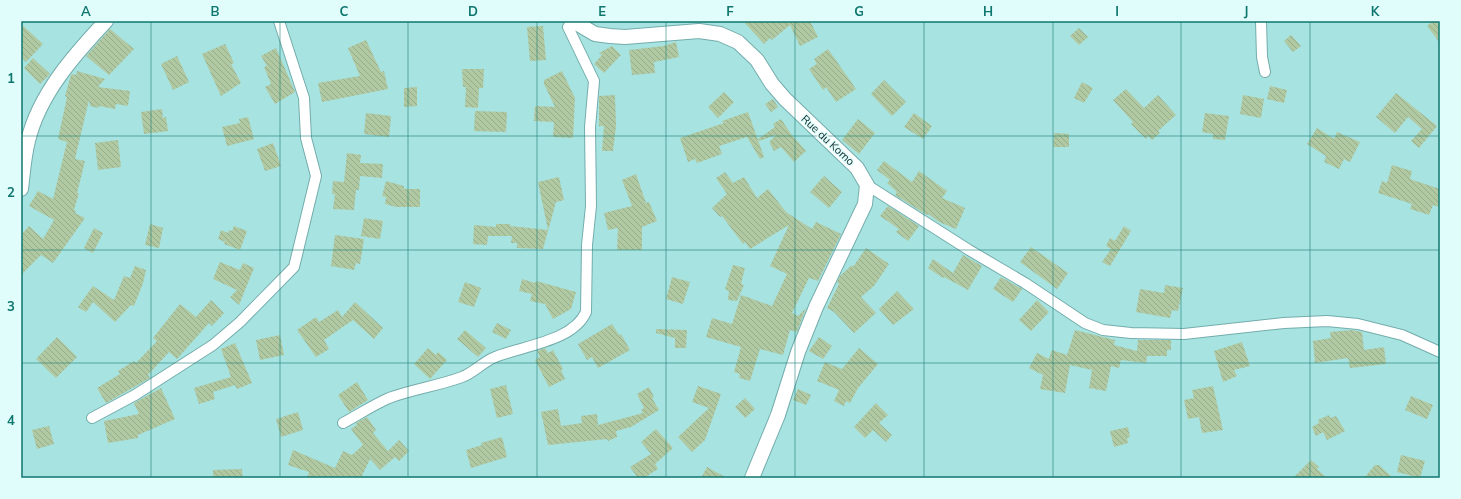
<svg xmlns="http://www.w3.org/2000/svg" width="1461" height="499" font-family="Mulish,sans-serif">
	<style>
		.building { fill: url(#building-back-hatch) }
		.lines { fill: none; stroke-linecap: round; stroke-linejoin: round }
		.street-casing { stroke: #73adac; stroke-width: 12 }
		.secondary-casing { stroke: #73adac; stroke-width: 16 }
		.street { stroke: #fff; stroke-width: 10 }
		.secondary { stroke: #fff; stroke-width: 14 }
		.grid { fill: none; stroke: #0f766e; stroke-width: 1; stroke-opacity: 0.55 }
		.labels { text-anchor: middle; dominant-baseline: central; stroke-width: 3; stroke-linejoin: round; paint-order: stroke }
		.street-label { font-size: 11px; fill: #0e2727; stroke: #e0fdfc }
		.neatline { fill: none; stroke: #0f766e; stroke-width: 1.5 }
		.grid-label { font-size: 13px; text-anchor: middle; font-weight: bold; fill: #0f766e }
	</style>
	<defs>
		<pattern id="building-back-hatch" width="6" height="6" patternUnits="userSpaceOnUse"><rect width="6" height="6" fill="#b0c9a2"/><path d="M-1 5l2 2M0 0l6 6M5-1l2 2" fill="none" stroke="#96ad8c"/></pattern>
	</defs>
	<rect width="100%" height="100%" fill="#a7e3e1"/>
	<!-- building -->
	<path class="building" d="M743 21H810L818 37 800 46 790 25 772 40 770 38 764 44Z
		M1433 21H1436L1440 26V43L1427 26Z
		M21 24 43 44 26 62 21 57Z
		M543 26 546 60 530 61 527 27Z
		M1079 28 1088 37 1079 45 1070 36Z
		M110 29 134 49 109 75 86 56Z
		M1291 35 1301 46 1293 52 1284 41Z
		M366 40 381 72 384 71 388 89 322 102 318 83 360 76 348 48Z
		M676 42 679 57 654 62 655 73 632 75 629 50 664 46Z
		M225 44 234 63 231 64 241 83 221 96 202 54Z
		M612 46 621 55 604 73 594 64 602 55 599 53Z
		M276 48 295 92 275 104 265 87 271 84 264 67 267 66 261 56Z
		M828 49 856 89 836 102 826 87 823 90 809 69 817 64 814 59Z
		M177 56 189 82 173 90 161 64Z
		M33 58 50 74 40 84 24 68Z
		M462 69H484L483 88H479L478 108 465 107 466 87H463Z
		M77 71 105 79 98 87 130 91 128 106 116 104 115 109 99 106 98 108 90 106 89 100 75 159 85 161 77 193H79L74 210 76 211 75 213 85 218 53 263 41 255 21 275V235L29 226 43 239 54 220 29 206 38 191 53 199 67 142 58 139 67 97 65 96 71 75 72 74 76 75Z
		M562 71 575 98 573 138 553 137 554 122 534 121 535 106 555 107 544 84V80Z
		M884 80 906 102 892 116 871 94Z
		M1082 82 1093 88 1084 103 1074 98Z
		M1270 86 1287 90 1284 103 1267 99Z
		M417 87V106L404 107V88Z
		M1126 89 1144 108 1158 95 1176 115 1158 131 1160 133 1152 140 1148 136 1146 139 1131 124 1133 122 1113 100Z
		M724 92 734 102 718 118 708 107Z
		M1396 93 1437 126 1419 148 1411 141 1422 129 1408 117 1395 133 1376 117Z
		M615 95 616 126 613 151H602L604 126H599V96Z
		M1243 95 1264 99 1261 118 1240 114Z
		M773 99 778 107 771 112 765 104Z
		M162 109 163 118 166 117 168 131 144 134 141 112Z
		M475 111 507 112 506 132 474 131Z
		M748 112 764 157 760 159 747 137 719 146 722 154 697 163 695 159 688 162 680 138 724 123 722 121Z
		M366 113 391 116 389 137 364 134Z
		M914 113 932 126 923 139 904 127Z
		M1205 113 1229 116 1225 140 1213 139V134L1202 132Z
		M248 117 254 139 227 146 222 127 240 123 239 119Z
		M781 119 791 134 806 151 794 162 781 147 774 151 770 144V141L776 135 759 141 758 139 775 127 773 124Z
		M858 119 875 133 859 154 842 140Z
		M1317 128 1334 139 1337 132 1360 142 1350 162 1344 159 1339 169 1324 162 1326 156 1307 144Z
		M1054 133 1069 134V147H1053Z
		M118 140 121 167 98 170 95 143Z
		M273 143 281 166 265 171 257 149Z
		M347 153 361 155 360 163 383 164 382 178 360 176 359 190H356L354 210 333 209 335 194H332L333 181 344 182Z
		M884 161 912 182 919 171 947 191 942 198 965 208 956 229 939 222 928 214 927 215 895 195 897 192 887 183 890 180 877 170Z
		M1392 165 1412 171 1410 179 1440 189V207L1433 205 1429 215 1410 209 1412 204 1378 193 1382 181 1387 183Z
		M725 172 733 183 744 177 757 198 768 189 786 212 812 229 816 222 841 234 818 281 809 278 792 313 798 316 806 308 797 332 790 330 783 355 760 349 750 381 739 378 740 374 734 372 741 347 706 337 712 318 732 324 741 295 772 306 787 274 770 266 789 225 750 249 745 242 743 244 722 216 720 217 712 208 727 194 716 178Z
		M636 174 646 203 649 202 657 221 642 227V250H617L618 228 608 230 604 213 632 206 622 180Z
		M824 176 842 192 829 208 810 192Z
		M559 177 564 200 556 202 543 249 517 248V243H511L512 236H488L487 245 473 244 474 225 496 227V224H510V226L548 230 538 182Z
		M386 181 404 186V189H420V207H396L385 204 386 197 382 196Z
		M888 206 919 226 908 241 896 232 899 229 880 216Z
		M364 218 383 221 380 239 361 236Z
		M150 224 163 228 159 248 145 245Z
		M234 226 247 231 240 250 224 244 225 242 218 239 221 230 228 233 229 230 232 231Z
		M1124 226 1131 231 1110 266 1102 262 1111 249 1106 246 1110 238 1115 241Z
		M94 228 103 233 93 253 84 248Z
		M335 235 364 239 360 264 356 263 354 270 331 266Z
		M1031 247 1068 273 1057 289 1020 262Z
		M866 248 889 264 874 286 861 297 876 313 854 333 834 312 827 308 839 284 837 282 840 276 852 265 853 267Z
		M963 255 982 266 968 290 944 277 943 278 928 268 933 259 953 273Z
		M220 262 240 270 243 263 254 268 239 305 230 297 237 290 213 279Z
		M733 265 745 268 741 284 744 285 737 301 728 300 729 291 725 289Z
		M135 266 146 270 143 283 134 306 131 305 115 322 93 302 86 312 78 307 93 286 114 300 124 276 130 278Z
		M672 277 690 282 683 304 666 299Z
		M1001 277 1022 289 1013 302 993 289Z
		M522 279 535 283 536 281 576 292 571 309 553 319 545 304 530 301 532 294 519 291Z
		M465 282 481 288 474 307 458 302Z
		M1165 285 1183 288 1178 311 1172 310 1170 318 1136 312 1140 289 1164 293Z
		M897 291 914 309 893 325 879 309Z
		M211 300 224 313 212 326 209 323 177 359 169 352 148 375 150 378 106 403 97 388 120 374 118 371 134 361 136 363 157 341 153 338 180 304 196 317Z
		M1037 300 1049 312 1031 331 1019 320Z
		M355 302 383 328 374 339 353 320 324 340 329 349 316 357 297 330 316 317 319 322 338 310 342 317Z
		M497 323 511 330 506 339 492 332Z
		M612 324 619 335 621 334 630 350 598 368 592 357 587 360 578 344Z
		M656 329 687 330 686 348H675V338L656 333Z
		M465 330 486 348 478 357 457 339Z
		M1075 330 1115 340 1114 345 1137 351 1138 340H1171V350H1167V356H1147L1146 363 1121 360 1119 368 1111 366 1106 391 1089 388 1092 370 1070 365 1065 393 1040 389 1043 375 1029 368 1037 353 1049 359 1052 350 1067 355Z
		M1352 330 1362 332 1364 350 1384 347 1386 364 1350 368 1348 358 1315 363 1313 341 1331 338 1330 332Z
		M280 335 284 355 260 360 256 340Z
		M57 337 77 357 56 378 36 359Z
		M819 337 832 346 823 359 809 351Z
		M1242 342 1250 366 1234 370 1237 376 1223 382 1214 351Z
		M235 343 252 383 237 389 235 385 213 392 215 399 199 404 194 388 231 377 221 349Z
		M428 348 436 355 438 352 447 360 430 379 414 364Z
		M545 348 548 353 553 350 563 369 561 370 565 379 549 387 535 360 540 357 537 351Z
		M859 348 878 364 858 388 850 403 846 401 844 406 834 401 839 390 817 381 825 362 842 369Z
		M357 382 368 400 349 412 338 395Z
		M506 385 513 414 497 418 490 389Z
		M698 386 721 394 705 440 692 452 678 437 709 408 692 402Z
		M1213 386 1223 430 1202 433 1199 417 1188 419 1184 400 1194 398 1192 390Z
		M649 387 654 397 652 398 659 410 631 427 616 431 617 437 608 441 607 439 548 445 541 412 558 409 561 426 582 423 581 416 597 414 598 425 643 413 641 410 644 408 637 394Z
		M161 388 175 419 138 435V438L108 443 104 421 139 414 134 403Z
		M798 389 811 395 806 405 793 400Z
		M1411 396 1433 405 1427 419 1405 410Z
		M745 398 755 409 745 418 735 407Z
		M876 403 888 415 879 423 892 435 886 442 873 430 865 438 854 427Z
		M298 412 303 430 281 437 276 419Z
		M1329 415 1330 418 1336 416 1345 431 1327 440 1323 432 1316 436 1312 427 1319 423 1318 420Z
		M367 417 376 430 373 433 388 451 399 440 409 451 399 461 395 457 380 470 370 459 361 478H307L309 472 288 465 293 450 335 468 343 451 352 455 363 445 351 429 357 425 356 423Z
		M49 426 54 444 37 449 32 430Z
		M1128 427 1130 437 1127 438 1128 443 1114 447 1110 431Z
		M656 429 673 448 655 464 658 469 644 478H638L630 467 651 454 641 442Z
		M502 437 507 457 471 468 466 450 482 445 481 443Z
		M1401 455 1425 461 1420 478 1397 472Z
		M1311 460 1319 467 1317 469 1327 478H1293Z
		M1375 465H1379L1393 478H1364Z
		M707 467 727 478H701Z
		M242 469 243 478H213V470Z"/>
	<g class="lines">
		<!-- street casing -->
		<g class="street-casing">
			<path id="street" d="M1261 21 1262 57 1265 72
				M867 185 969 250 1025 283 1085 323 1103 330 1131 333 1184 334 1284 323 1327 321 1358 324 1402 335 1440 352
				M92 418 135 395 213 345 240 322 294 267 316 176 306 138 304 98 279 21
				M343 423C358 415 373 405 389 398 413 389 438 386 462 377 473 373 482 363 493 358 520 346 573 342 586 312L587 245 591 206 590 127 594 81 568 27 572 21"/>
		</g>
		<!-- secondary casing -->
		<g class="secondary-casing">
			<path id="secondary" d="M573 21 595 34 610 36 625 37 699 31 720 34 738 42 757 60 772 84 785 99 857 168 867 185 865 204 816 307 798 352 778 415 752 478
				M21 189C23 173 24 156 28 141 39 94 75 54 106 21"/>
		</g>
		<!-- street -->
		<use href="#street" class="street"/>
		<!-- secondary -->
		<use href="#secondary" class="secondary"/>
	</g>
	<!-- grid -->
	<path class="grid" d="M151 21V478M280 21V478M408 21V478M537 21V478M666 21V478M795 21V478M924 21V478M1053 21V478M1181 21V478M1310 21V478M21 136H1440M21 250H1440M21 363H1440"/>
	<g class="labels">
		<!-- street labels -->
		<g class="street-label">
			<text transform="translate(828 140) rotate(43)">Rue du Komo</text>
		</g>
	</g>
	<!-- border -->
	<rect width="1461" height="499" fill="none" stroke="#e0fdfc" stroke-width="44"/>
	<rect x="22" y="22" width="1417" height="455" class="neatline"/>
	<g class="grid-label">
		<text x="86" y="16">A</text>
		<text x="215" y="16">B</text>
		<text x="344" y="16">C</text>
		<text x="473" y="16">D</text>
		<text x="602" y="16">E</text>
		<text x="730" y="16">F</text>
		<text x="859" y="16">G</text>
		<text x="988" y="16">H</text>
		<text x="1117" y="16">I</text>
		<text x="1246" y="16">J</text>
		<text x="1375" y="16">K</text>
		<text x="11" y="83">1</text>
		<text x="11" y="197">2</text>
		<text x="11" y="311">3</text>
		<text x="11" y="425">4</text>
	</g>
</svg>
